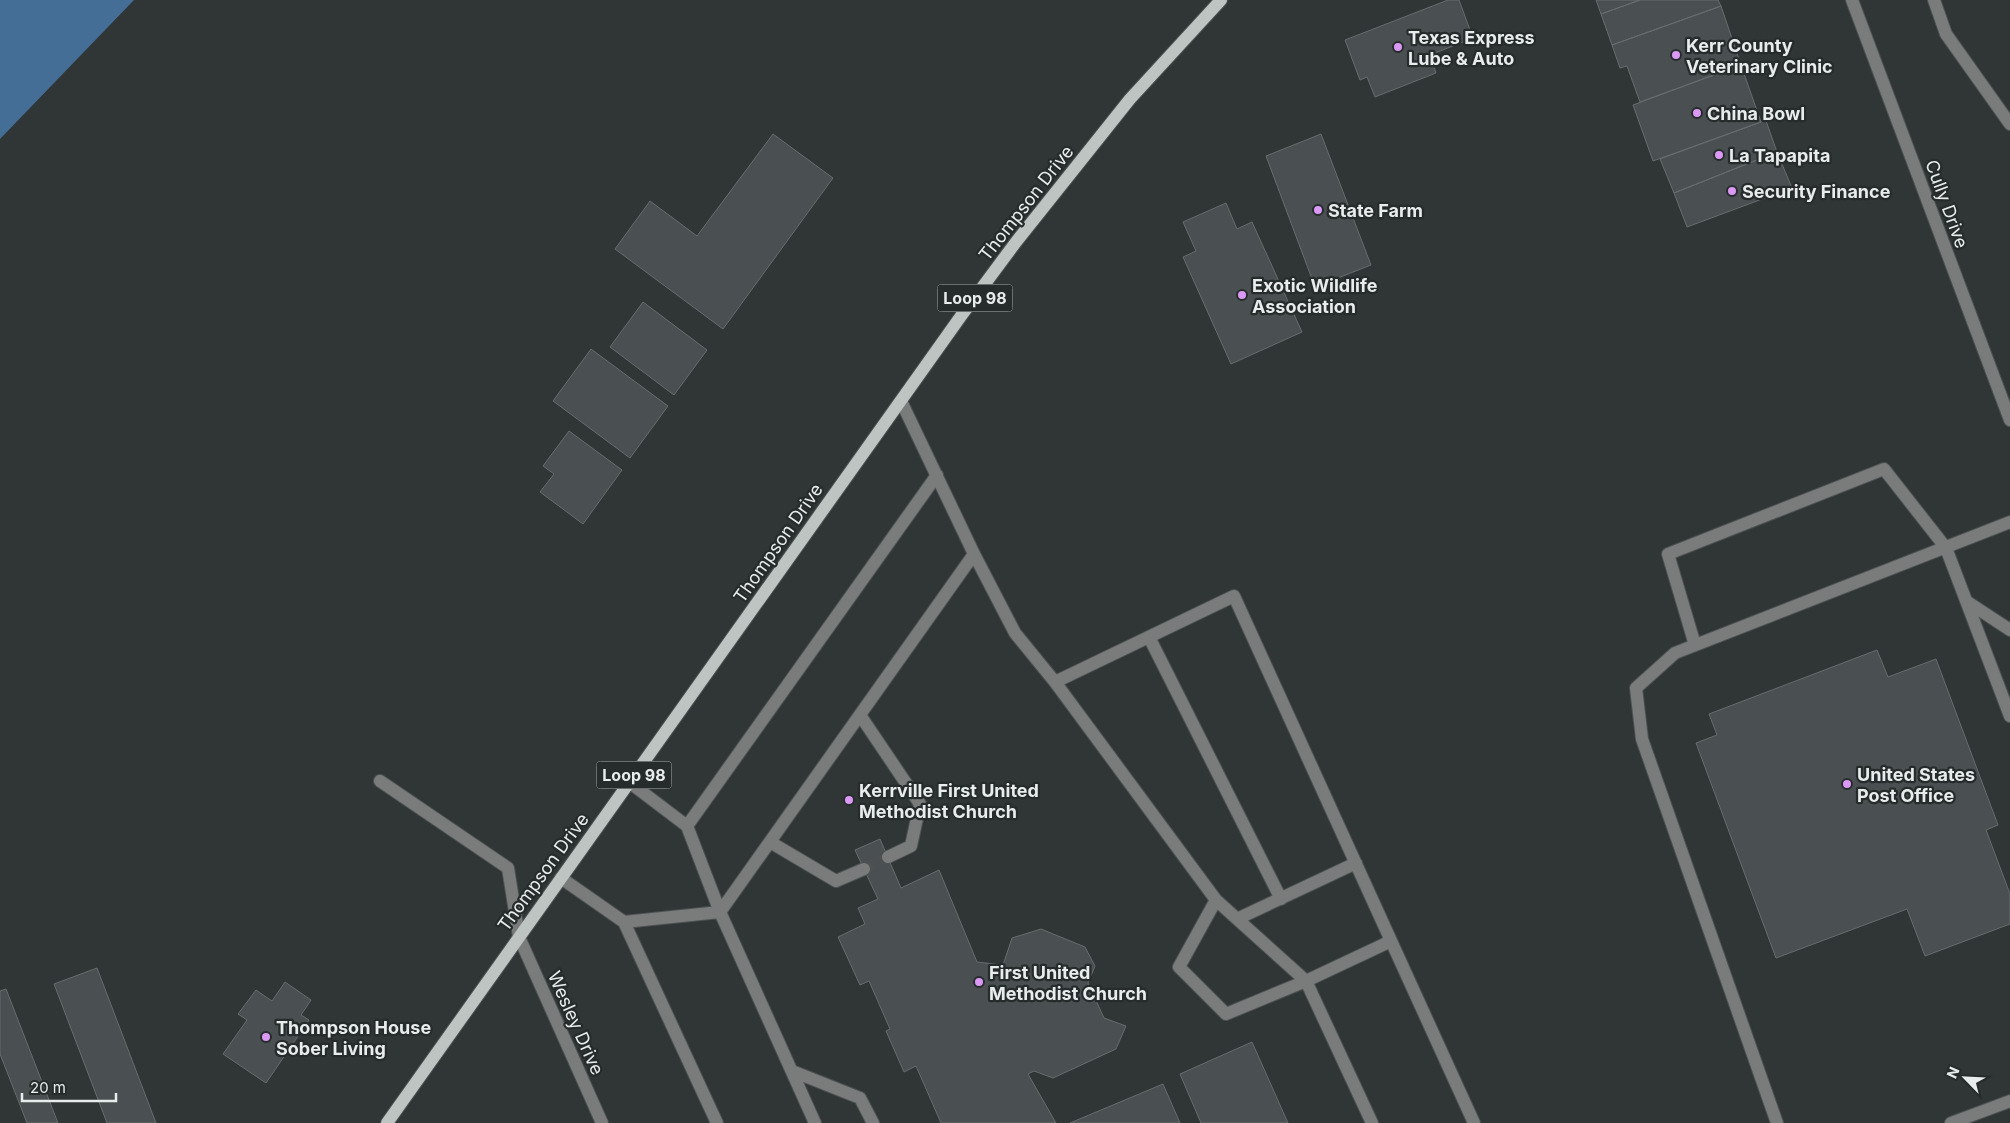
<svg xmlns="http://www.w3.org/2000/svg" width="2010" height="1123" font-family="Inter,sans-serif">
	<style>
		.water { fill: #456e96 }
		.building { fill: #4a4f51; stroke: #676d6f }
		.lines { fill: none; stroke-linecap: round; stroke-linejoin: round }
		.minor-tunnel { stroke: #4c5051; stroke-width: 12; stroke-dasharray: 12 6; stroke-linecap: butt }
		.minor-casing { stroke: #4d5253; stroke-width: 14 }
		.major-casing { stroke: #4d5253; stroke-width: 14 }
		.minor { stroke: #797c7b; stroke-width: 12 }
		.major { stroke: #bec4c2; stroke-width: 12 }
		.poi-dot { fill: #db99f5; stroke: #262b2c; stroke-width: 2 }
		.labels { text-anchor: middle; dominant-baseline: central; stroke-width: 4.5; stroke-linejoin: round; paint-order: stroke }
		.shield { fill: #262b2c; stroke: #aeb2b2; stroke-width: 1 }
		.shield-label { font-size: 16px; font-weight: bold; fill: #e8ecec }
		.poi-label { font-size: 18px; font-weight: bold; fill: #e8ecec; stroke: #262b2c; text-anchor: start }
		.street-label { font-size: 18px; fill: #e8ecec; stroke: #262b2c }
	</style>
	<rect width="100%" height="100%" fill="#303536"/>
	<!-- water -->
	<path class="water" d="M0 0H134L0 139Z"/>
	<!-- building -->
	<path class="building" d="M1448 0H1459L1473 38 1430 55 1436 73 1375 97 1367 77 1360 80 1345 40Z
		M1596 0H1640L1601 14Z
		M1640 0H1718L1721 6 1612 45 1601 14Z
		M1721 6 1741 65 1640 102 1627 66 1620 68 1612 45Z
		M1741 65 1761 122 1653 161 1633 105Z
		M1765 118 1777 152 1674 193 1660 159 1761 122Z
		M773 134 833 178 723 329 615 249 650 201 697 236Z
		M1321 134 1371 265 1315 287 1266 156Z
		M1777 152 1792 188 1687 227 1674 193Z
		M1226 203 1237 229 1252 222 1302 332 1231 364 1183 257 1196 251 1183 222Z
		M643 302 707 350 674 395 610 347Z
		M591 349 668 406 630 458 553 401Z
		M569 431 622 470 583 524 540 492 554 474 543 466Z
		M1877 650 1888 677 1936 659 1998 825 1986 830 2010 894V924L1925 956 1907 909 1776 958 1696 743 1717 735 1709 714Z
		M880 839 901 888 939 870 977 962 1003 965 1012 938 1041 929 1085 947 1095 966 1088 983 1104 1018 1126 1026 1116 1049 1053 1078 1034 1071 1028 1074 1056 1123H941L916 1066 904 1072 886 1031 890 1029 869 981 860 985 838 937 865 924 858 908 878 899 855 850Z
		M97 968 156 1123H107L54 984Z
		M285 982 311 1000 301 1015 309 1020 266 1083 223 1054 247 1020 238 1014 256 990 272 1001Z
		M6 989 58 1123H27L0 1054V991Z
		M1252 1042 1288 1123H1201L1180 1074Z
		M1163 1084 1180 1123H1070Z"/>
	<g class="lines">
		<!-- minor-tunnel -->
		<path class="minor-tunnel" d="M864 869 888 857"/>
		<!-- minor casing -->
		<g class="minor-casing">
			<path id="minor" d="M1852 0 2010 420
				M1934 0 1946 34 2010 124
				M901 401 974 554 1015 633 1055 682 1216 900 1306 981 1372 1123
				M1966 601 2010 630
				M1149 637 1281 899
				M1695 645 1668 554 1884 469 1946 548 2010 716
				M1055 682 1234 596 1474 1123
				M860 715 920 804 911 846 888 857
				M380 781 508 868 519 937 602 1123
				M629 782 687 826 720 912 815 1123
				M687 826 937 475
				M770 842 836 881 864 869
				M561 878 624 922 717 1123
				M1216 900 1179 967 1226 1014 1306 981 1391 941
				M1237 919 1356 863
				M624 922 720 912 974 554
				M792 1071 860 1098 873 1123
				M1777 1123 1642 739 1636 688 1675 653 2010 522
				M1951 1123 2010 1101"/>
		</g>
		<!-- major casing -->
		<g class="major-casing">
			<path id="major" d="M387 1123 961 316 1016 242 1130 99 1221 0"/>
		</g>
		<!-- minor -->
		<use href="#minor" class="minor"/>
		<!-- major -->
		<use href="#major" class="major"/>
	</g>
	<!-- markers -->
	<g class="poi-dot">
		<circle cx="1398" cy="47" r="5"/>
		<circle cx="1676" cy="55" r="5"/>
		<circle cx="1697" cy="113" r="5"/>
		<circle cx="1719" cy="155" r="5"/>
		<circle cx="1732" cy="191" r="5"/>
		<circle cx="1318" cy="210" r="5"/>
		<circle cx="1242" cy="295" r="5"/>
		<circle cx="1847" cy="784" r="5"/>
		<circle cx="849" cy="800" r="5"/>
		<circle cx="979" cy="982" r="5"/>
		<circle cx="266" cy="1037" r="5"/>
	</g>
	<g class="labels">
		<!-- shield labels -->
		<g class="shield">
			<rect x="937.5" y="284.5" width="75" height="27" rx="4"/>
			<rect x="596.5" y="761.5" width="75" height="27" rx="4"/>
		</g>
		<g class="shield-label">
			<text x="975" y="298">Loop 98</text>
			<text x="634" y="775">Loop 98</text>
		</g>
		<!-- poi labels -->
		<g class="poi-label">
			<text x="1408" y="37">Texas Express<tspan x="1408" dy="21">Lube &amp; Auto</tspan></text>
			<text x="1686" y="45">Kerr County<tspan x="1686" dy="21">Veterinary Clinic</tspan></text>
			<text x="1707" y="113">China Bowl</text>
			<text x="1729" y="155">La Tapapita</text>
			<text x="1742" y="191">Security Finance</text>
			<text x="1328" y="210">State Farm</text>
			<text x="1252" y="285">Exotic Wildlife<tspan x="1252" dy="21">Association</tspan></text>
			<text x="1857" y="774">United States<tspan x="1857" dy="21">Post Office</tspan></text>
			<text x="859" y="790">Kerrville First United<tspan x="859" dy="21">Methodist Church</tspan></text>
			<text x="989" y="972">First United<tspan x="989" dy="21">Methodist Church</tspan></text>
			<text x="276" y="1027">Thompson House<tspan x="276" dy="21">Sober Living</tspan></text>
		</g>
		<!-- street labels -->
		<g class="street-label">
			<text transform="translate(1026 203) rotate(-52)">Thompson Drive</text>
			<text transform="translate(1947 204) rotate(70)">Cully Drive</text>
			<text transform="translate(778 543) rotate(-55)">Thompson Drive</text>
			<text transform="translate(543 872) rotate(-54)">Thompson Drive</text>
			<text transform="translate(576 1023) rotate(66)">Wesley Drive</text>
		</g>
	</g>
	<!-- north arrow -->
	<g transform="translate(1965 1078) rotate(294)" stroke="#262b2c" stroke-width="4" paint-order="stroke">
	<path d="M0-4L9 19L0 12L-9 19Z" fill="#e8ecec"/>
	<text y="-8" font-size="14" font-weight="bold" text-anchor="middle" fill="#e8ecec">N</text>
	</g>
	<!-- scale -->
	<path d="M22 1093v8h94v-8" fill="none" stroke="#e8ecec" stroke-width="2.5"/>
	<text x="30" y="1093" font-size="15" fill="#e8ecec" stroke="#262b2c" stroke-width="4" paint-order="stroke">20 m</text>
</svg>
